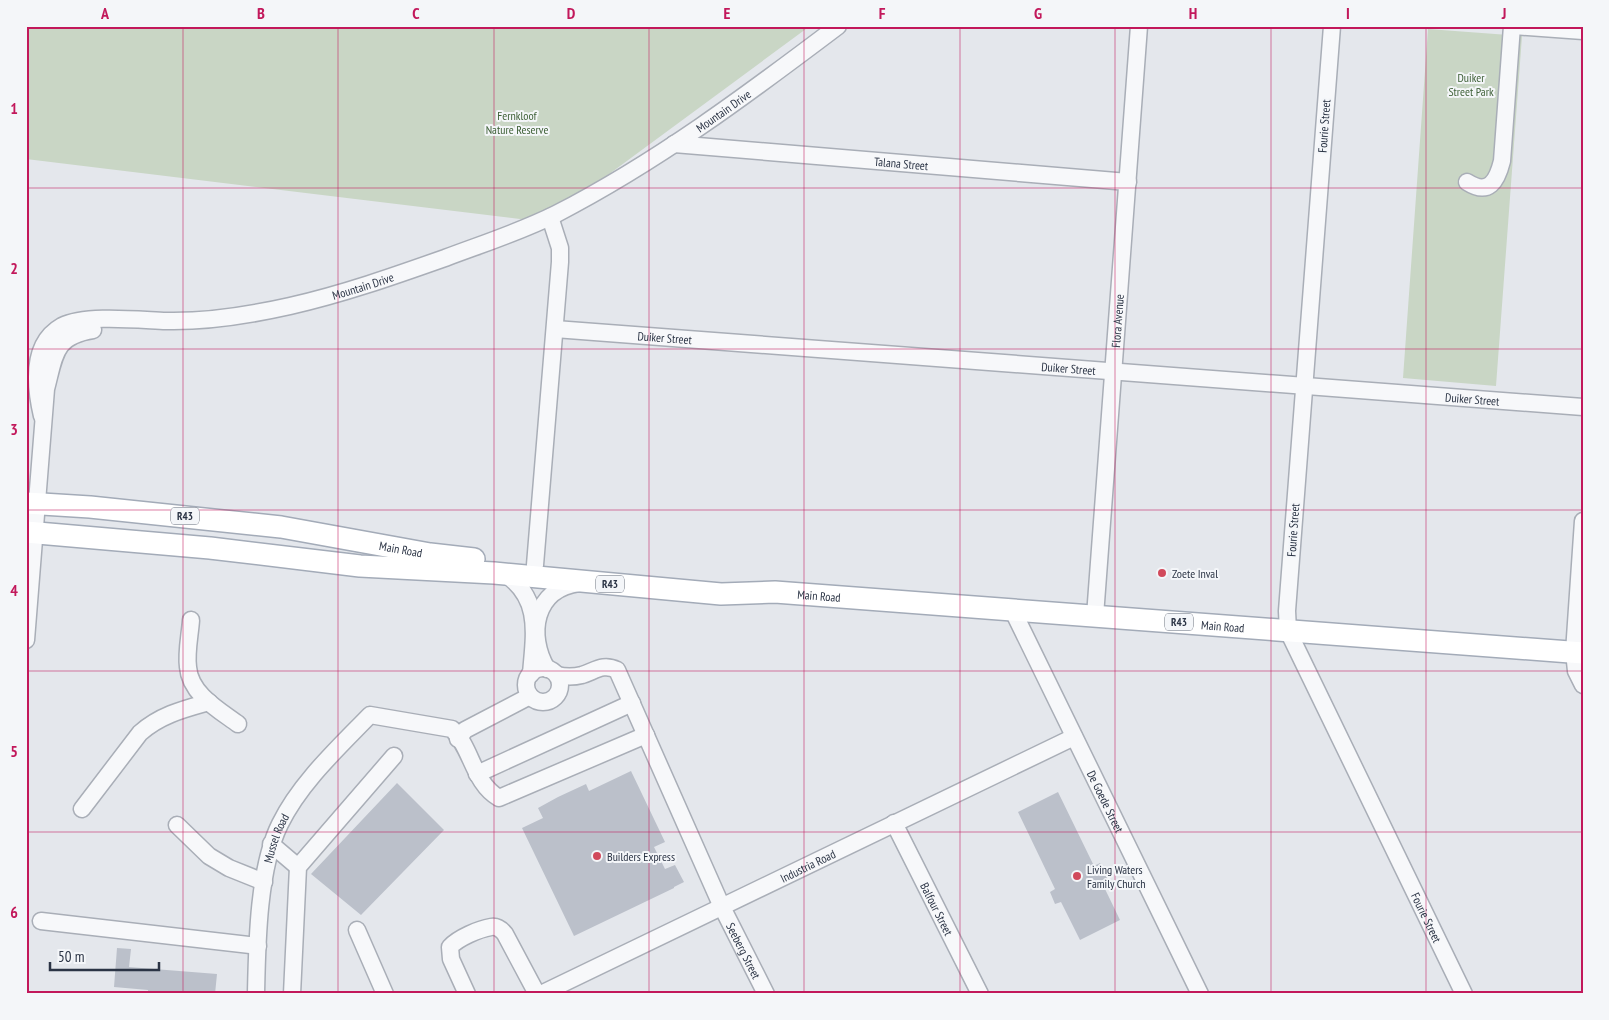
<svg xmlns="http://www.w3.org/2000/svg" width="1609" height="1020" font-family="'PT Sans Narrow',sans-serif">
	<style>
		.park { fill: #c9d6c5 }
		.building { fill: #bbc0ca }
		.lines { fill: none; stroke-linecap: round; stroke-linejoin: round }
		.minor-casing { stroke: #a9aeb7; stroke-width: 19 }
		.major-casing { stroke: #a3abb8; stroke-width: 24 }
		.minor { stroke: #f7f8fa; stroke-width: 16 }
		.major { stroke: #fff; stroke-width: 21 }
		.grid { fill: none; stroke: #c2185b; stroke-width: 1; stroke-opacity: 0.55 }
		.poi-dot { fill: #d1495b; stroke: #f4f6f9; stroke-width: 2 }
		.labels { text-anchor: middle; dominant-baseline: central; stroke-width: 4; stroke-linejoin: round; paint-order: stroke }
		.shield { fill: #f4f6f9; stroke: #676e7b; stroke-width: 1 }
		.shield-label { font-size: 11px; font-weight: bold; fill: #2b3445 }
		.park-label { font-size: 12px; fill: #3f6138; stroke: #f4f6f9 }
		.street-label { font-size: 12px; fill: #2b3445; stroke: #f4f6f9 }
		.poi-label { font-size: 12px; fill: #2b3445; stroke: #f4f6f9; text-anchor: start }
		.neatline { fill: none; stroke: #c2185b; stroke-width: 2 }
		.grid-label { font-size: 16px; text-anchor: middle; font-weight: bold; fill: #c2185b }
	</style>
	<rect width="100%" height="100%" fill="#e4e7ec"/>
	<!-- park -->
	<path class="park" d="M26 26H810L544 222 26 159Z
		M1428 29 1522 36 1496 386 1403 378Z"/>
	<!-- building -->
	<path class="building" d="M631 771 665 842 654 847 665 869 675 865 684 882 674 887V888L574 936 522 828 543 818 538 808 558 797 586 784 589 791Z
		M397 783 444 830 361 915 311 874Z
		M1058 792 1094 866 1100 863 1111 886 1105 889 1120 920 1080 940 1061 902 1055 904 1050 892 1055 889 1018 812Z
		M117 948 131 949 129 967 217 974 215 994H148V990L114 987Z"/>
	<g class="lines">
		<!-- minor casing -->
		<g class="minor-casing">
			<g id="minor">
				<path id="s1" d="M1332 26 1287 611 1288 631 1464 994"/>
				<path d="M1514 26 1583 31"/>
				<path id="s2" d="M674 144 1128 182"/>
				<path d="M1467 182C1489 196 1497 181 1502 161L1512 26"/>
				<path id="s3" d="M555 329 1583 407"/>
				<path id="s4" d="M42 416C35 386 30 344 62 326 85 314 140 320 166 321 207 322 250 315 290 306 343 294 394 276 445 258 482 244 520 232 556 214 657 162 748 94 838 26"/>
				<path d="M1583 521 1574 652 1576 671 1583 685"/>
				<path d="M535 565 560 262V248L550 217"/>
				<path d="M505 574C542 599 534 635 531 674"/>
				<path id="s5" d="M1012 609 1200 994"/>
				<path id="s6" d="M1095 616 1139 26"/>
				<path d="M191 620C190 635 186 652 188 667 190 694 219 710 238 724"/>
				<path d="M26 640 46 389C55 355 54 336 93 330"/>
				<circle cx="543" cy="685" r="17"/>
				<path d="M547 669C527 635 534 589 579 583"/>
				<path id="s7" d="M557 675C565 677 574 677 582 675 595 671 603 663 617 670L722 907 766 994"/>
				<path d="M458 739 465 730 530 696"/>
				<path d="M477 774 632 703"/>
				<path d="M82 809 140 733C160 715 184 709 209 702"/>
				<path id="s8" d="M894 823 980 994"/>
				<path d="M177 825 209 856 229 868 264 882"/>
				<path d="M271 844 298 867"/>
				<path d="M41 921 258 946"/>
				<path d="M357 930 385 994"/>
				<path id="s9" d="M256 994C257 945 258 868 280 824 300 783 338 748 370 715L452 729C472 748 473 783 499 798L646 735"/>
				<path d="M292 994 298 867 394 756"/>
				<path d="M467 994 451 959 450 947C458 938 479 929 491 927 497 926 501 929 505 934L537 994"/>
				<path id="s10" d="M541 994 1074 737"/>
			</g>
		</g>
		<!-- major casing -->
		<g class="major-casing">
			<g id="major">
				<path id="s11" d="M26 503 90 507 281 527 430 554 474 559"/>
				<path id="s12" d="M26 532 210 548 360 566 494 573 721 594 775 592 1583 653"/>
			</g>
		</g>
		<!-- minor -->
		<use href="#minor" class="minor"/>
		<!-- major -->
		<use href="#major" class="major"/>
	</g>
	<!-- grid -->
	<path class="grid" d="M183 26V994M338 26V994M494 26V994M649 26V994M804 26V994M960 26V994M1115 26V994M1271 26V994M1426 26V994M26 188H1583M26 349H1583M26 510H1583M26 671H1583M26 832H1583"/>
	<!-- markers -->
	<g class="poi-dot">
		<circle cx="1162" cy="573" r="5"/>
		<circle cx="597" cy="856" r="5"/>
		<circle cx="1077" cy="876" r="5"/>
	</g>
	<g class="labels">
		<!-- shield labels -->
		<g class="shield">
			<rect x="171" y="507.5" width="28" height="17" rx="4"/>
			<rect x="596" y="575.5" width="28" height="17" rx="4"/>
			<rect x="1165" y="613.5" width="28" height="17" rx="4"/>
		</g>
		<g class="shield-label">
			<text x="185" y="516">R43</text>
			<text x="610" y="584">R43</text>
			<text x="1179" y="622">R43</text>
		</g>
		<!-- park labels -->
		<g class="park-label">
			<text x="1471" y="77">Duiker<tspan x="1471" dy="14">Street Park</tspan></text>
			<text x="517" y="115">Fernkloof<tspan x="517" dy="14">Nature Reserve</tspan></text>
		</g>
		<!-- street labels -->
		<g class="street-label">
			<text stroke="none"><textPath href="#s4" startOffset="808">Mountain Drive</textPath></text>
			<text transform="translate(1324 126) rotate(-86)">Fourie Street</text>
			<text stroke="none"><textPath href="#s2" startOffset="228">Talana Street</textPath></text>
			<text stroke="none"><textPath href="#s4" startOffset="405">Mountain Drive</textPath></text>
			<text stroke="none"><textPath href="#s6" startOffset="296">Flora Avenue</textPath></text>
			<text stroke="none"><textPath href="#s3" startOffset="110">Duiker Street</textPath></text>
			<text stroke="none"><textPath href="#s3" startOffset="515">Duiker Street</textPath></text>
			<text stroke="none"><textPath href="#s3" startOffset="920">Duiker Street</textPath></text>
			<text transform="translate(1293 530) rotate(-86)">Fourie Street</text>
			<text stroke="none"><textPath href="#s11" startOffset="378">Main Road</textPath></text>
			<text stroke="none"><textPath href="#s12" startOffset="796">Main Road</textPath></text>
			<text stroke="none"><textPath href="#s12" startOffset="1201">Main Road</textPath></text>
			<text stroke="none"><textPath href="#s5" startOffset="214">De Goede Street</textPath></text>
			<text stroke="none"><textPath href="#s9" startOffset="158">Mussel Road</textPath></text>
			<text stroke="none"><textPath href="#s10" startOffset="296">Industria Road</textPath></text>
			<text stroke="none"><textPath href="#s8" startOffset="96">Balfour Street</textPath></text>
			<text stroke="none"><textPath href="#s1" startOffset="925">Fourie Street</textPath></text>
			<text stroke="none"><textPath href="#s7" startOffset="370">Seeberg Street</textPath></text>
		</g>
		<!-- poi labels -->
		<g class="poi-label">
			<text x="1172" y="573">Zoete Inval</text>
			<text x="607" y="856">Builders Express</text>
			<text x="1087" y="869">Living Waters<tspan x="1087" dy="14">Family Church</tspan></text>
		</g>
	</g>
	<!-- border -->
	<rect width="1609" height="1020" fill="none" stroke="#f4f6f9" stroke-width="55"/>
	<!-- scale -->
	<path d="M50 962v8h109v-8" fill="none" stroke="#2b3445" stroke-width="2.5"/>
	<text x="58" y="962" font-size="15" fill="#2b3445" stroke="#f4f6f9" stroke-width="4" paint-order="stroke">50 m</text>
	<rect x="28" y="28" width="1554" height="964" class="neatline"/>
	<g class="grid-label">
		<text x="105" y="19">A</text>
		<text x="261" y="19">B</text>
		<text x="416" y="19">C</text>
		<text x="571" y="19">D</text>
		<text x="727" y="19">E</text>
		<text x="882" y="19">F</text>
		<text x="1038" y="19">G</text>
		<text x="1193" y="19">H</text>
		<text x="1348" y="19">I</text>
		<text x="1504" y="19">J</text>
		<text x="14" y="114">1</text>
		<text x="14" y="274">2</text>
		<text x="14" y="435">3</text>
		<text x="14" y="596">4</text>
		<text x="14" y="757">5</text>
		<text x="14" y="918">6</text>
	</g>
</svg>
